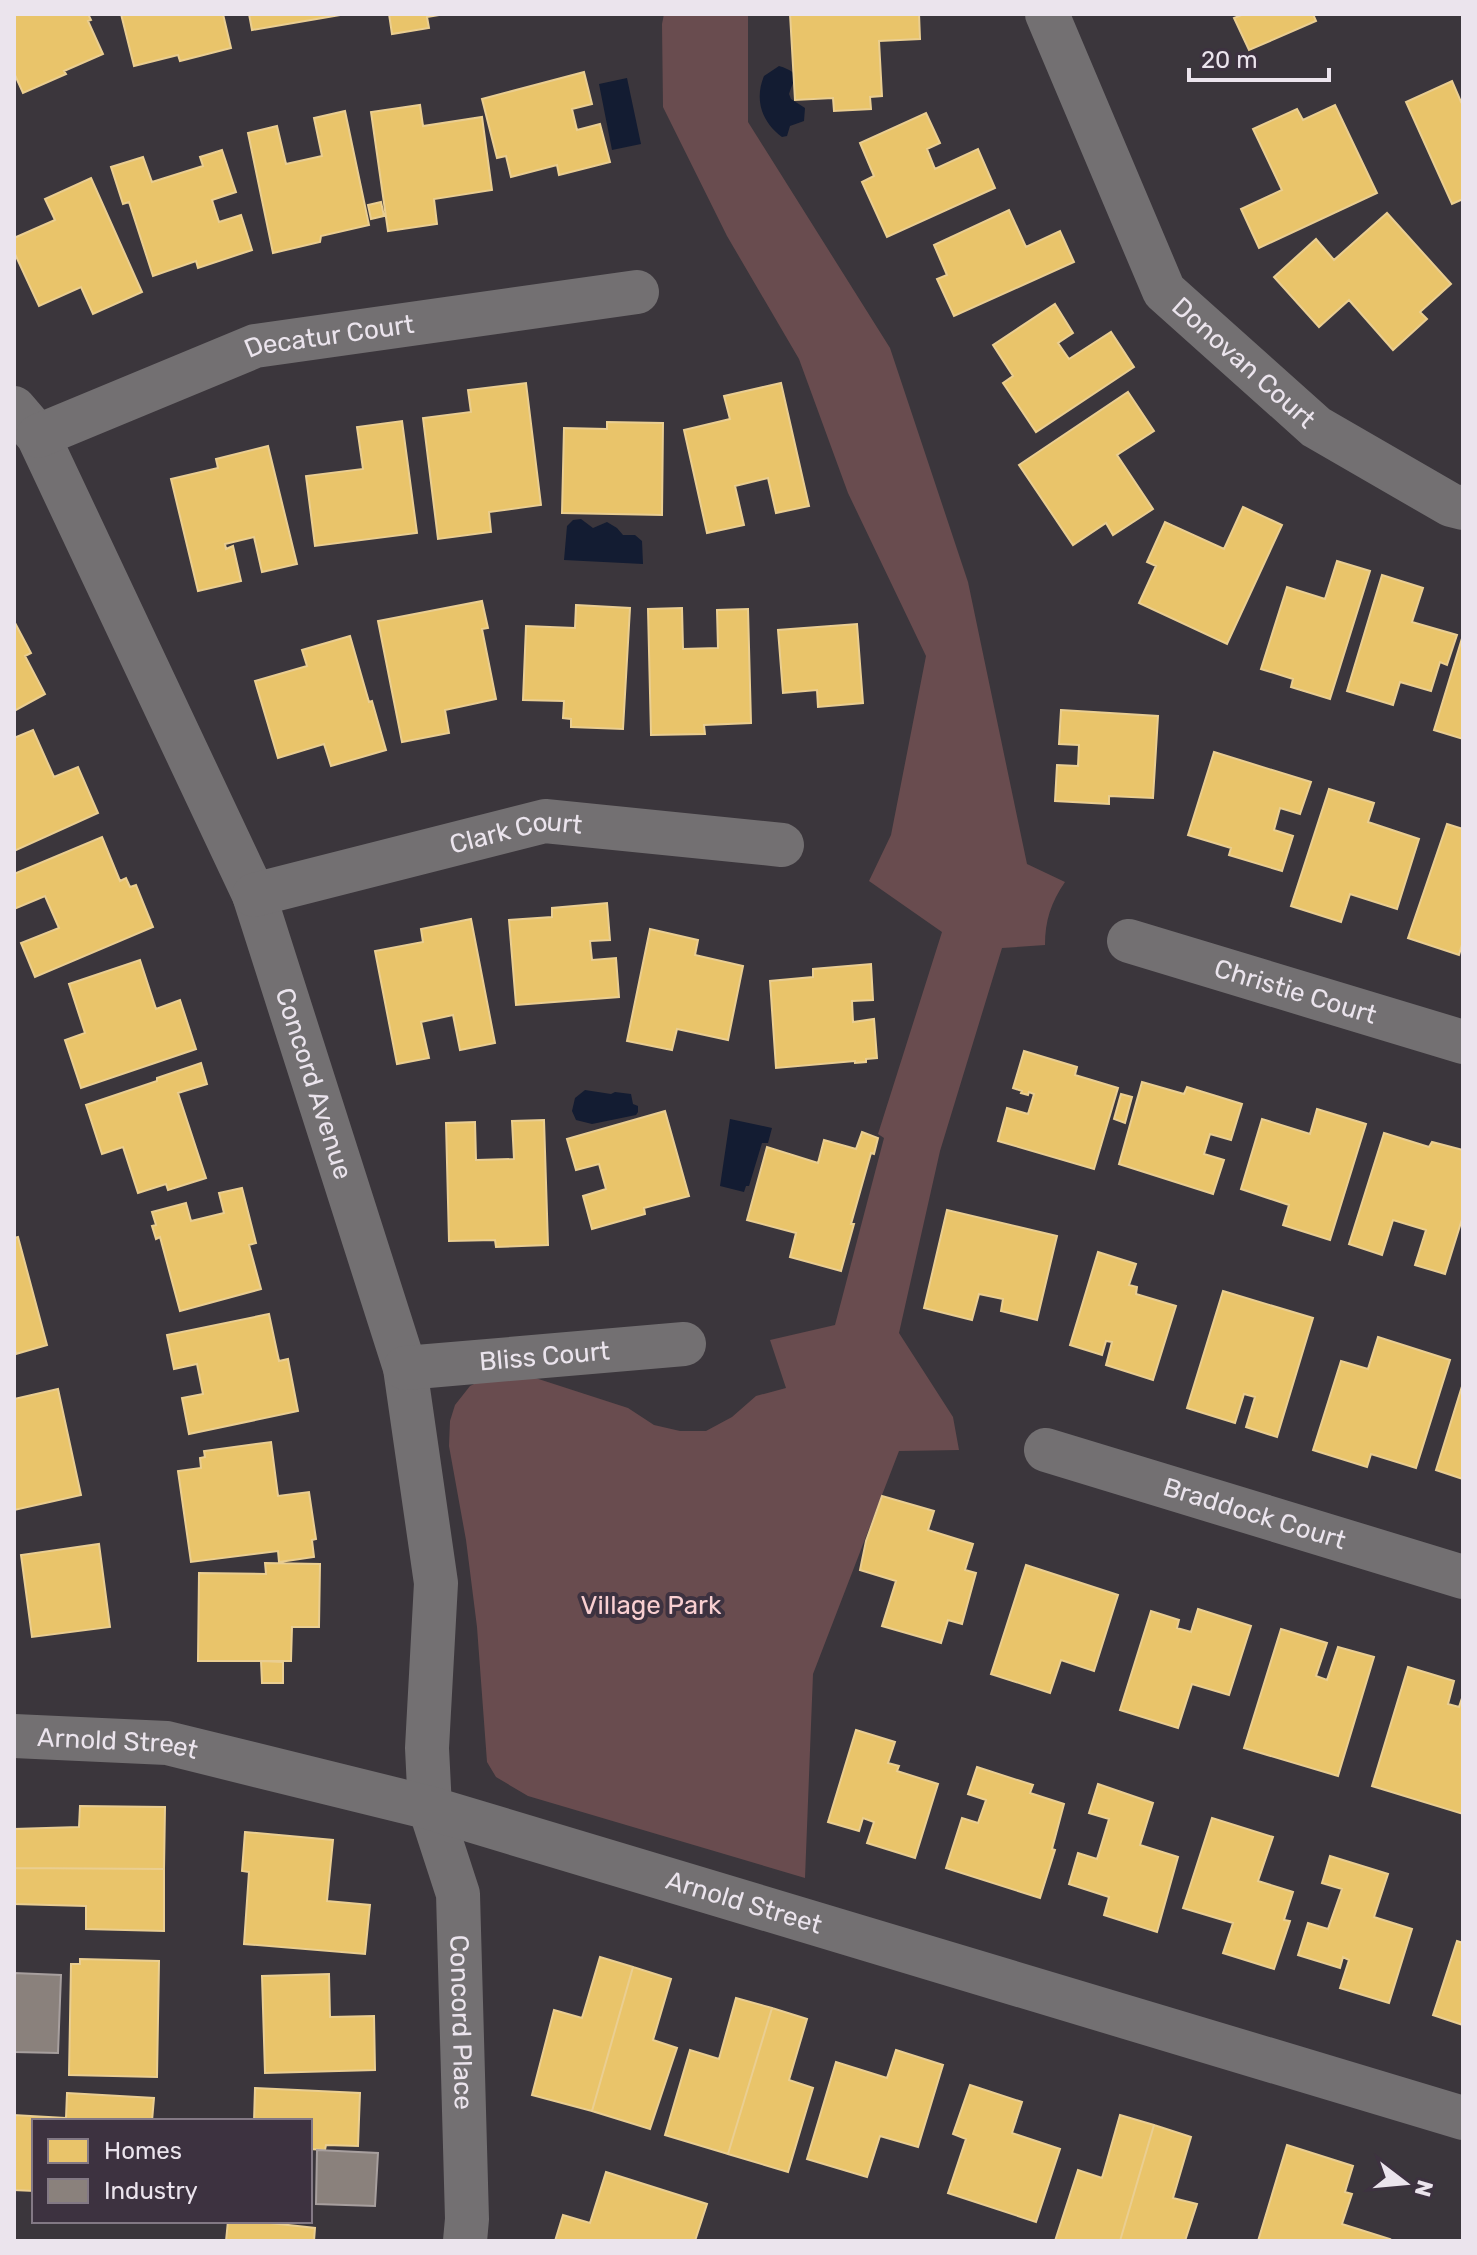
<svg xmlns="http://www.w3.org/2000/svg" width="1477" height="2255" font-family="Rubik,sans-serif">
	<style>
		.green { fill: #694c4f }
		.water { fill: #131c32 }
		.homes { fill: #e9c46a; stroke: #eace91; stroke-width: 2 }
		.industry { fill: #8a817c; stroke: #a79f9e; stroke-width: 2 }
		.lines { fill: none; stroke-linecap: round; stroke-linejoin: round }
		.street { stroke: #737072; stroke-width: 44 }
		.labels { text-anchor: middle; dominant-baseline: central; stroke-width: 8; stroke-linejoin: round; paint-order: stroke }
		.street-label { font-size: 26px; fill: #ebe4ed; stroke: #3d3240 }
		.park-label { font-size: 26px; fill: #f9cfd1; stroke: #3d3240 }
	</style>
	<rect width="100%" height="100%" fill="#3b363c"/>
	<!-- green -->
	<path class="green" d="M664 14H748V122L890 348 968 582 1027 864 1065 882C1051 902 1045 921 1045 945L1002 948 940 1151 899 1333 953 1417 959 1450 899 1451 813 1674 805 1878 528 1796 496 1777 487 1762 477 1627 466 1540 449 1446 450 1421 455 1405 470 1386 486 1378 523 1374 628 1408 654 1425 680 1431H706L732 1417 756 1396 786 1388 770 1340 835 1325 884 1138 878 1134 942 932 869 881 891 835 926 656 848 493 799 359 727 236 663 107 662 24Z"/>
	<!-- water -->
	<path class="water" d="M779 66C802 73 794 78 789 94L791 99 805 108 804 121 790 126 787 136 782 137C762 122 754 100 764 76Z
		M627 78 641 144 612 150 599 84Z
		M581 519 593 528 607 522 617 528 623 535H635L642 541 643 564 564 560 567 526 573 520Z
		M585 1090 611 1094 615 1092 631 1094 633 1104 638 1106V1112L636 1115 592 1124 576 1120 572 1111 575 1098Z
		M730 1119 772 1128 768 1143H762L749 1186H746L744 1192 720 1186Z"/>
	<!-- homes -->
	<path class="homes" d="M14 14H88L91 20 88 21 103 54 64 71 66 74 23 93 14 73Z
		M121 14H223L231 48 180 61 178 55 134 66Z
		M249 14H346L252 30Z
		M389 14H445L427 17 429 28 392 34Z
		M790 14H919L920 39 879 41 882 96 870 97 871 109 834 111 833 98 795 100Z
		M1244 14H1313L1316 21 1249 50 1234 18Z
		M584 72 592 104 572 109 577 130 600 124 610 162 559 175 557 165 511 177 506 156 497 158 482 99Z
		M1452 81 1461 102 1463 101V199L1452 204 1406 102Z
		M420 105 423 126 482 117 492 190 434 199 437 224 388 231 371 112Z
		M1335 105 1377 193 1259 248 1241 209 1282 190 1253 129 1297 109 1303 120Z
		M345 111 369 225 321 236 320 242 273 253 248 133 277 126 286 164 322 156 314 118Z
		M926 113 940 143 927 149 935 169 978 149 995 188 887 237 862 182 874 176 860 143Z
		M222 150 236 192 212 200 219 222 241 215 252 250 198 268 196 261 153 276 129 202 123 204 111 167 143 157 152 182 203 166 200 157Z
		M91 178 142 292 93 314 81 287 39 306 14 252V238L55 220 45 199Z
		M381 202 384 216 371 219 368 205Z
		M1009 210 1026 247 1060 231 1074 262 954 316 937 279 947 275 934 245Z
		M1387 213 1451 284 1420 312 1427 319 1393 350 1349 300 1319 327 1274 277 1316 239 1334 260Z
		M1055 304 1073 333 1058 343 1069 359 1111 332 1134 367 1036 432 1003 383 1013 376 993 345Z
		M526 383 541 505 489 512 491 532 438 539 423 418 471 412 468 390Z
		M781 383 809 506 776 513 768 478 735 486 744 525 707 533 684 430 730 419 724 396Z
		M1128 392 1154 431 1117 455 1153 509 1113 535 1106 523 1073 545 1019 465Z
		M402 421 417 533 315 546 306 476 363 469 357 427Z
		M607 422 663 423 662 515 562 513 564 428 607 429Z
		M268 446 297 564 262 572 254 537 225 544 226 549 233 546 241 581 198 591 171 479 218 468 216 459Z
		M1243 507 1282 525 1227 644 1139 603 1156 566 1147 562 1165 522 1224 549Z
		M1337 561 1370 571 1330 699 1291 687 1293 679 1261 669 1287 587 1325 599Z
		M1382 575 1423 588 1412 622 1457 635 1447 665 1440 662 1431 691 1400 682 1393 705 1347 691Z
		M482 601 488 628 482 629 496 699 445 710 449 733 402 742 378 621Z
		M576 605 630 608 623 729 571 727V719L563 718 564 701 523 700 526 626 575 628Z
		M682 608 683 649 718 648 717 610 748 609 751 723 704 725 705 734 651 735 648 609Z
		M14 621 31 653 25 656 45 694 14 711Z
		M857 624 863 703 818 707 817 690 783 693 778 630Z
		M1463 635V739L1434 730Z
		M350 636 369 702 372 701 386 750 331 766 324 744 278 758 255 681 307 666 302 650Z
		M1061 710 1158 716 1153 798 1109 796V804L1055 801 1057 765 1078 766 1079 745 1059 744Z
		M33 730 54 777 78 767 98 813 14 851V738Z
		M1214 752 1311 782 1300 814 1280 808 1274 830 1293 836 1282 871 1229 855 1231 848 1188 835Z
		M1329 789 1374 803 1368 822 1419 839 1397 909 1350 894 1341 922 1291 906Z
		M1447 824 1463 829V941L1459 955 1408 938Z
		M102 837 120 881 126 878 130 887 136 885 153 927 35 977 21 943 59 928 45 896 14 909V874Z
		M607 903 610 940 590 941 592 960 616 958 619 997 516 1005 509 920 552 917V908Z
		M471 919 495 1043 460 1050 453 1015 421 1022 429 1058 397 1064 375 951 423 942 421 929Z
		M650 929 698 940 695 955 743 966 728 1040 677 1029 672 1050 627 1041Z
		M140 960 156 1009 180 1000 196 1049 81 1088 65 1040 85 1033 69 984Z
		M871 964 873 1000 852 1001 853 1022 874 1019 877 1058 866 1059V1062L855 1063V1061L776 1068 770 981 813 977V969Z
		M1024 1051 1077 1067 1075 1075 1118 1088 1094 1169 998 1141 1007 1108 1028 1114 1034 1094 1029 1092 1028 1095 1021 1093 1022 1091 1013 1088Z
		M201 1063 207 1084 178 1093 206 1178 168 1190 166 1184 138 1193 123 1147 102 1154 86 1105 157 1081V1078Z
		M1142 1082 1184 1094 1187 1087 1242 1104 1231 1140 1210 1134 1204 1154 1224 1160 1213 1194 1119 1164Z
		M1121 1094 1132 1097 1125 1123 1114 1119Z
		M1317 1109 1366 1124 1330 1240 1283 1225 1289 1205 1241 1189 1262 1119 1310 1134Z
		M665 1111 689 1196 644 1208 645 1214 592 1229 583 1196 606 1189 599 1164 576 1170 567 1139Z
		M544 1120 548 1245 496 1247 495 1240 449 1241 446 1123 475 1122 476 1160 514 1159 512 1121Z
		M862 1132 878 1138 874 1154 871 1153 851 1224H854L841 1271 790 1257 796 1233 747 1220 767 1147 818 1163 824 1140 856 1149Z
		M1384 1133 1429 1147 1432 1142 1463 1150V1216L1445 1274 1415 1265 1426 1230 1393 1220 1382 1255 1349 1244Z
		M242 1188 256 1243 249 1245 261 1289 180 1311 160 1237 156 1239 152 1226 156 1225 152 1212 186 1203 191 1221 224 1213 219 1193Z
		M947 1210 1057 1236 1037 1320 1001 1311 1003 1299 979 1294 972 1320 924 1308Z
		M18 1237 47 1345 16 1354 14 1345V1238Z
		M1098 1252 1136 1264 1129 1285 1137 1287 1136 1294 1176 1306 1153 1380 1106 1365 1112 1342 1106 1341 1102 1355 1070 1345Z
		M1223 1291 1313 1318 1277 1437 1246 1427 1255 1397 1244 1394 1235 1423 1187 1408Z
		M269 1314 279 1361 288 1359 298 1411 189 1434 182 1398 203 1394 197 1364 174 1369 167 1335Z
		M1378 1337 1450 1360 1416 1468 1371 1454 1367 1467 1313 1450 1341 1361 1368 1369Z
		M1463 1383V1479L1436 1470Z
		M58 1389 81 1495 14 1510V1399Z
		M271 1442 278 1496 309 1492 316 1539 312 1540 314 1557 279 1562 278 1551 191 1562 178 1471 201 1468 200 1458 205 1457 204 1451Z
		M882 1496 934 1511 928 1530 973 1544 965 1570 976 1573 962 1624 948 1620 941 1643 882 1626 896 1581 860 1570 866 1541Z
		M99 1544 110 1627 32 1637 21 1555Z
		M265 1563 320 1564 319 1627H292L291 1661H198L199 1573 266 1574Z
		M1026 1565 1118 1595 1094 1671 1061 1660 1050 1693 991 1674Z
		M1198 1609 1251 1626 1229 1695 1192 1684 1178 1728 1120 1710 1151 1611 1179 1620 1177 1628 1191 1632Z
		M1281 1629 1327 1643 1316 1676 1327 1680 1338 1647 1374 1657 1338 1776 1244 1748Z
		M261 1661 283 1662V1683H262Z
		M1408 1667 1454 1681 1448 1704 1459 1707 1463 1695V1814L1372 1786Z
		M856 1730 895 1742 888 1763 899 1766 897 1771 938 1784 915 1858 867 1843 874 1822 863 1818 859 1831 828 1822Z
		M977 1767 1033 1785 1030 1793 1064 1804 1052 1849 1055 1850 1040 1898 946 1868 962 1818 978 1823 986 1800 968 1794Z
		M1098 1784 1153 1803 1140 1845 1178 1857 1157 1932 1104 1915 1109 1897 1069 1884 1078 1853 1097 1859 1109 1819 1089 1813Z
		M80 1806 165 1807 164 1869 14 1868V1829L79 1827Z
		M1212 1818 1273 1837 1258 1881 1293 1892 1284 1920 1290 1921 1274 1969 1223 1953 1233 1923 1183 1908Z
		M245 1832 333 1840 327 1901 370 1905 365 1954 244 1944 249 1872 242 1871Z
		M1330 1856 1388 1874 1374 1917 1412 1929 1389 2003 1340 1988 1349 1960 1343 1957 1340 1968 1298 1955 1308 1923 1328 1929 1342 1889 1322 1883Z
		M14 1868 164 1869V1931L86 1929V1906L14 1904Z
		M1457 1941 1463 1943V2025L1433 2015Z
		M600 1957 633 1967 592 2111 532 2095 554 2010 582 2018Z
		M80 1959 159 1961 157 2077 69 2075 71 1964H80Z
		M633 1967 671 1979 653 2040 677 2048 650 2129 592 2111Z
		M329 1974 330 2017 374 2016 375 2070 265 2073 262 1976Z
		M736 1998 772 2008 728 2154 665 2135 690 2050 719 2059Z
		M772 2008 807 2019 789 2080 813 2088 788 2172 728 2154Z
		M896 2050 943 2065 918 2147 880 2136 867 2177 807 2159 836 2062 887 2078Z
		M970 2085 1022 2102 1012 2133 1060 2149 1036 2222 948 2193 966 2139 953 2134Z
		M255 2088 360 2093 358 2146 326 2145 325 2150 310 2149V2121H254Z
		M67 2093 154 2098 152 2121H34V2191L14 2190V2115L66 2118Z
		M1120 2115 1154 2125 1120 2241H1055L1078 2170 1102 2178Z
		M1154 2125 1191 2137 1173 2198 1197 2204 1185 2241H1120Z
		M1287 2145 1353 2166 1345 2192 1352 2194 1342 2224 1390 2239 1389 2241H1258Z
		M606 2172 707 2204 695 2241H555L563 2215 590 2223Z
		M228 2221H251L315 2228 314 2241H226Z"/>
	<!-- industry -->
	<path class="industry" d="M14 1973 61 1975 58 2053 14 2052Z
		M317 2150 378 2153 375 2206 316 2204Z"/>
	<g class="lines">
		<!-- street -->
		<g class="street">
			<path id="s1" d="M1047 14 1164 291 1316 427 1451 505 1463 508"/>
			<path id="s2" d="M14 408 38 436 254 895 405 1368 436 1583 427 1748 430 1808 458 1894 467 2219 465 2241"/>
			<path id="s3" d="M38 436 255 346 637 292"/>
			<path id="s4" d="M254 895 545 821 782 845"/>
			<path id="s5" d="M1129 941 1463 1042"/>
			<path id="s6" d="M405 1368 684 1344"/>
			<path id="s7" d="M1046 1450 1463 1577"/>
			<path id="s8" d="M14 1736 167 1743 430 1808 1463 2118"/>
		</g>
	</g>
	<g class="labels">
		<!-- street labels -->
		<g class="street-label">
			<text stroke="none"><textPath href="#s3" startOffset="310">Decatur Court</textPath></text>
			<text stroke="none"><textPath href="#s1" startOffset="408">Donovan Court</textPath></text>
			<text stroke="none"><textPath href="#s4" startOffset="270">Clark Court</textPath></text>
			<text stroke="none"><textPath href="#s5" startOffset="174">Christie Court</textPath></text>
			<text stroke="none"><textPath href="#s2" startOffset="742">Concord Avenue</textPath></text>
			<text stroke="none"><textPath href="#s6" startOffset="140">Bliss Court</textPath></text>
			<text stroke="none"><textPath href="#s7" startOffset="218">Braddock Court</textPath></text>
			<text stroke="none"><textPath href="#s8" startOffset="104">Arnold Street</textPath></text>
			<text stroke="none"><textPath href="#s8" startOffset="752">Arnold Street</textPath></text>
			<text stroke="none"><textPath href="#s2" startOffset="1702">Concord Place</textPath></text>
		</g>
		<!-- park labels -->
		<g class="park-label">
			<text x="651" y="1605">Village Park</text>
		</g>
	</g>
	<!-- border -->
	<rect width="1477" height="2255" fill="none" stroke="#ebe4ed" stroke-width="32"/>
	<!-- legend -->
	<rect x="32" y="2119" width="280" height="104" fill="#3d3240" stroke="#837985" stroke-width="2"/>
	<rect x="48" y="2139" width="40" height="24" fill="#e9c46a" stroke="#837985" stroke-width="2"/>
	<text x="104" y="2159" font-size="24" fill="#ebe4ed">Homes</text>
	<rect x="48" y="2179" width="40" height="24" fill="#8a817c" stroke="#837985" stroke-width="2"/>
	<text x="104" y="2199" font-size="24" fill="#ebe4ed">Industry</text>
	<!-- north arrow -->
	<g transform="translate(1405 2183) rotate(106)" stroke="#3d3240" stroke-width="6" paint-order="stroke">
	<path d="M0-6L14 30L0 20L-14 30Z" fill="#ebe4ed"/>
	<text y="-12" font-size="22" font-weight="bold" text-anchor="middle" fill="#ebe4ed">N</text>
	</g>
	<!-- scale -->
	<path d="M1189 68v12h140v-12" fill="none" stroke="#ebe4ed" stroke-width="4"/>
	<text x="1201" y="68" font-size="24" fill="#ebe4ed" stroke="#3d3240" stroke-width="6" paint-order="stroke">20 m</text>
</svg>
